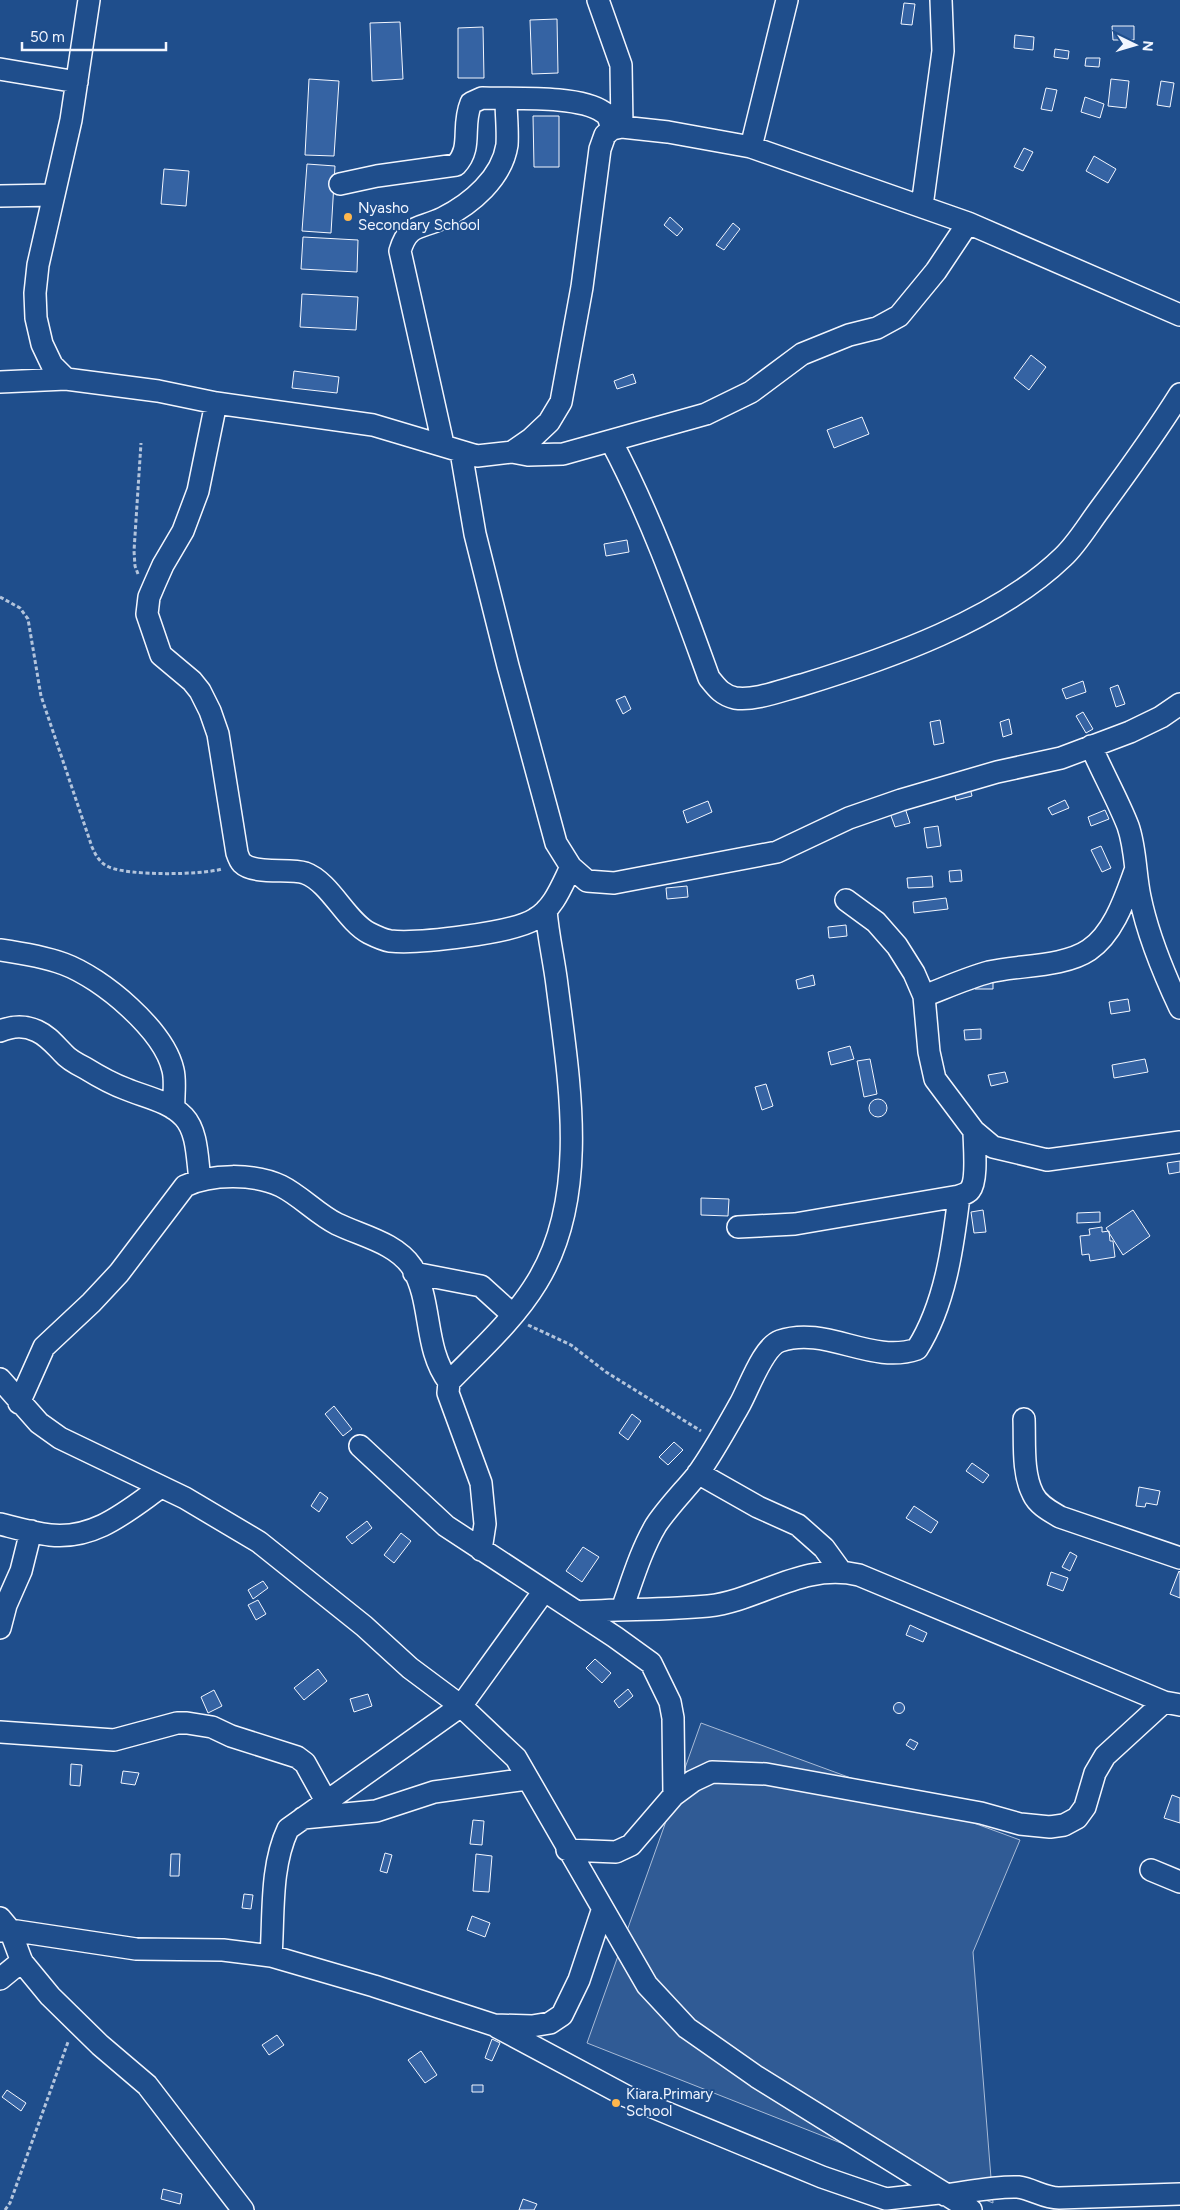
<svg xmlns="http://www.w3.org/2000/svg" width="1180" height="2210" viewBox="0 0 1180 2210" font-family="Figtree,sans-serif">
<rect width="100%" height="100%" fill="#1f4e8c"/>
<path fill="#305b95" stroke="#a8bbd7" d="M701 1723 1020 1840 973 1952 993 2203 587 2043Z"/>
<path fill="#3563a3" stroke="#f2f6ff" d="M904 3 915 4 912 25 901 24Z
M557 19 558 73 532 74 530 20Z
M400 22 403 79 372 81 370 23Z
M1112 26H1134V40H1113Z
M483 27 484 78H458V28Z
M1015 35 1034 37 1033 50 1014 48Z
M1055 49 1069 51 1068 59 1054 57Z
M1086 58H1100L1099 67 1085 66Z
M309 79 339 81 334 156 305 155Z
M1111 79 1129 81 1126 108 1108 106Z
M1161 81 1174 83 1170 107 1157 105Z
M1046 88 1057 90 1052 111 1041 109Z
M1085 97 1104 104 1100 118 1081 112Z
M533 116H559V167H534Z
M1024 148 1033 152 1023 171 1014 167Z
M1094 156 1116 169 1108 183 1086 171Z
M307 164 335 166 331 233 302 231Z
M164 169 189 171 186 206 161 204Z
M670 217 683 229 677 236 664 225Z
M733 223 740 229 724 250 716 245Z
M303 237 358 240 357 272 301 269Z
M302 294 358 297 356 330 300 327Z
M1031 355 1046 367 1029 390 1014 378Z
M294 371 339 377 337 393 292 388Z
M633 374 636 383 617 389 614 381Z
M862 417 869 434 834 448 827 430Z
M627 540 629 552 606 556 604 544Z
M1083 681 1086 692 1066 699 1062 689Z
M1118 685 1125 704 1116 707 1110 688Z
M625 696 631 709 623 714 616 700Z
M1083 712 1093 729 1086 733 1076 716Z
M1009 719 1012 734 1003 737 1000 722Z
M940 720 944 743 934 745 930 722Z
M970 788 972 796 956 800 954 792Z
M1065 800 1069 808 1052 815 1048 808Z
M708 801 712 812 687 823 683 811Z
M905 808 910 823 895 827 890 813Z
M1105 810 1109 819 1091 826 1088 817Z
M938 826 941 846 927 848 924 828Z
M1101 846 1111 868 1102 872 1091 850Z
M961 870 962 881 950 882 949 871Z
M932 876 933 887 908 888 907 878Z
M687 886 688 897 667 899 666 888Z
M946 898 948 909 914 913 913 902Z
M846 925 847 936 829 938 828 927Z
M813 975 815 985 798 989 796 980Z
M975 975H993V989H975Z
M1128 999 1130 1011 1111 1014 1109 1002Z
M981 1029V1039L965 1040 964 1030Z
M850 1046 854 1059 831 1065 828 1052Z
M870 1059 877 1094 864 1097 857 1061Z
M1145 1059 1148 1072 1114 1078 1112 1065Z
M1005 1072 1008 1082 991 1086 988 1075Z
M766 1084 773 1106 762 1110 755 1087Z
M869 1108a9 9 0 1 1 18 0a9 9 0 1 1-18 0Z
M1180 1161V1172L1169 1174 1167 1163Z
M701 1198 729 1199 728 1216 701 1215Z
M983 1210 986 1232 974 1233 971 1212Z
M1133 1210 1150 1236 1123 1255 1106 1228Z
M1100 1212V1222L1077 1223V1213Z
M1102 1227V1232L1109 1231 1110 1241H1113L1115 1257 1090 1261 1089 1254 1082 1255 1080 1236 1090 1235 1089 1229Z
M334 1406 352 1429 343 1436 325 1414Z
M632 1414 641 1421 628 1440 619 1433Z
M674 1442 683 1450 668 1465 659 1457Z
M972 1463 989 1475 983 1483 966 1471Z
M1139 1487 1160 1491 1157 1505 1146 1503 1145 1507 1136 1506Z
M320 1492 328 1498 319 1512 311 1506Z
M914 1506 938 1522 931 1533 906 1518Z
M367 1521 372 1528 352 1544 346 1537Z
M401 1533 411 1541 394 1563 384 1555Z
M583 1547 599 1557 582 1582 566 1571Z
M1070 1552 1077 1556 1070 1571 1062 1567Z
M1179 1571 1180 1572V1598L1170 1594Z
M1051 1572 1068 1578 1063 1591 1047 1585Z
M263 1581 268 1588 253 1599 248 1590Z
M258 1600 266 1614 256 1620 248 1605Z
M910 1625 927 1633 923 1642 906 1635Z
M595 1659 611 1673 602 1683 586 1668Z
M318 1669 327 1681 304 1700 294 1688Z
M628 1689 633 1696 619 1708 614 1701Z
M214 1690 222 1706 208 1713 201 1697Z
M368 1694 372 1706 354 1712 350 1699Z
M893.5 1708a5.5 5.5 0 1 1 11 0a5.5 5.5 0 1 1-11 0Z
M910 1739 918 1743 914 1750 906 1745Z
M71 1764 82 1765 80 1786 70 1785Z
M123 1771 139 1773 135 1785 121 1783Z
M1172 1795 1180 1798V1823L1164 1818Z
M473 1820 484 1821 482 1845 470 1844Z
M385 1853 392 1855 387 1873 380 1871Z
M171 1854H180L179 1876H170Z
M476 1854 492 1856 489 1892 473 1891Z
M244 1894 253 1895 251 1909 242 1908Z
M472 1916 490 1923 485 1937 467 1930Z
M277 2035 284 2045 269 2055 262 2045Z
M492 2039 500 2043 492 2061 485 2058Z
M421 2051 437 2075 425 2083 408 2060Z
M472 2085H483V2092H472Z
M7 2090 26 2103 21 2111 2 2097Z
M163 2189 182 2194 180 2204 161 2199Z
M523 2199 537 2204 534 2210H519Z"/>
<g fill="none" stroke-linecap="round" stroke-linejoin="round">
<g stroke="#f2f6ff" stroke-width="24">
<path id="minor" d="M89 0 71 120 38 265 35 293 36 318 42 344 52 365 66 379 158 391 216 403 373 425 477 456 512 452 531 439 549 422 561 402 582 287 600 149 605 135 612 129 622 127 668 132 751 147 968 223 1180 315
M598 0 621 65 622 127
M0 69 77 82
M751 147 787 0
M340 184 377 176 456 165C473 147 461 127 471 103L482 98C512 99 580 95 603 112 609 115 610 123 612 129
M0 196 54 195
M922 206 943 51 941 0
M0 382 66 379
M216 403 198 491 183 531 163 565 155 583 149 597 147 614 161 655 192 681 200 691 210 711 218 734 237 853C238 856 240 861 242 863 254 875 289 868 305 873 330 882 346 921 369 933 375 936 383 940 390 941 418 944 513 933 535 919 554 908 562 885 571 867
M611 441C651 516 680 598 709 678 717 688 722 695 735 698 756 701 782 690 802 685 887 659 998 620 1063 557 1077 544 1088 525 1100 509 1128 471 1155 434 1180 394
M443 444 400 251C408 223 421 229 443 218 471 204 502 178 507 145 508 130 506 114 506 99
M461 452 475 534 508 666 556 843 571 867 587 881 614 883 777 852 849 818 901 800 997 772 1061 758 1130 732 1161 717 1180 704
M512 452 528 455 563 454 706 414 751 392 802 354 849 335 877 328 899 316 936 271 968 223
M1091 746C1102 772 1118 800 1128 826 1136 849 1135 874 1140 897 1148 936 1163 972 1180 1008
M846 900 876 922 897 946 914 973 924 996 929 1052 935 1079 974 1131 993 1147 1047 1160 1180 1142
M0 950C21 953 44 957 64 964 102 978 164 1030 173 1070 176 1082 173 1097 174 1109
M924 996C945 988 967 978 989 972 1019 965 1064 967 1089 950 1114 933 1125 898 1135 871
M0 1031C13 1026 24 1025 37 1031 48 1036 54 1044 63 1053 68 1059 77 1064 85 1068 98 1076 112 1084 126 1089 145 1097 169 1101 184 1117 198 1132 197 1160 200 1179
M738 1227 795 1224 959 1196C962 1195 968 1193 970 1190 978 1180 974 1144 974 1131
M414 1273 481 1286 513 1315
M0 1379 39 1423 60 1438 185 1498 259 1542 364 1626 410 1668 461 1706 516 1758 647 1985 687 2028 757 2077 971 2210
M19 1403 44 1347 91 1303 119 1273 185 1186C210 1174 254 1173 281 1186 301 1196 317 1214 337 1224 362 1236 396 1243 412 1267 433 1302 423 1348 449 1382
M1024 1419C1025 1442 1022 1473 1033 1494 1038 1505 1050 1511 1060 1517L1180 1558
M360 1446 446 1526 615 1637 651 1663 670 1702 673 1718 674 1795
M698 1473 758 1507 798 1525 824 1548 840 1570
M0 1524C16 1528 33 1533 50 1535 95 1540 127 1511 161 1487
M481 1550 485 1524 481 1483 448 1393 449 1382C479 1351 514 1320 537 1282 590 1196 569 1080 557 985 554 960 548 936 546 910
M622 1609C632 1581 641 1550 656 1525 668 1507 684 1491 697 1475 713 1453 727 1427 740 1404 749 1388 763 1347 780 1341 826 1325 871 1365 917 1349 945 1305 953 1247 959 1196
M578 1612C621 1609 665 1610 708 1606 761 1600 802 1562 859 1575L1164 1702 1180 1705
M0 1628 6 1605 21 1571 31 1531
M0 1732 114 1740 177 1723H187L212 1727 231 1736 297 1757 305 1763 326 1801
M303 1818 376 1811 434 1792 527 1779
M567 1850 616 1852 631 1845 674 1795 693 1781 712 1772 766 1774 981 1813 1020 1824 1050 1827 1064 1825 1077 1818 1085 1807 1095 1773 1105 1756 1164 1702
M1151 1870 1180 1882
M0 1918 10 1930 136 1949 223 1950 271 1956 374 1986 494 2025 532 2026 550 2023 562 2015 579 1980 602 1911
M0 1931 10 1930 22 1962 50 1996 100 2045 147 2085 243 2210
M271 1956C274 1915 270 1867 288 1829L461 1706 544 1591
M0 1979 22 1961
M497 2027 626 2096 822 2177 886 2199 939 2193
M945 2195C968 2192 995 2186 1018 2187 1033 2189 1044 2198 1059 2198L1180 2194"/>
</g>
<path stroke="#b3c4dc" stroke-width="3" stroke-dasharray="4 2.5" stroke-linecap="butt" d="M138 574 135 566 134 551 141 443
M0 597 20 608 28 619 41 696 92 847C96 856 100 863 109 867 129 876 201 875 222 869
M528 1325 571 1345 606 1372 701 1431
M5 2210 10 2203 68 2042"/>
<use href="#minor" stroke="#1f4e8c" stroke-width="21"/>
</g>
<g fill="#ffb74d" stroke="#1f4e8c" stroke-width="2">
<circle cx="348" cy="217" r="5"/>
<circle cx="616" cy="2103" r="5"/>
</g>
<g text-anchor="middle" stroke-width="4" stroke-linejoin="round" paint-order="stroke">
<g font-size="15" fill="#f2f6ff" stroke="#1f4e8c" text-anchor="start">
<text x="358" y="213">Nyasho<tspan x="358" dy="17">Secondary School</tspan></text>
<text x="626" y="2099">Kiara Primary<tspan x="626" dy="17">School</tspan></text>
</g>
</g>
<g transform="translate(1135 45) rotate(95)" stroke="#1f4e8c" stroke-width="4" paint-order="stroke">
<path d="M0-4L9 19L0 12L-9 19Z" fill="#f2f6ff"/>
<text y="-8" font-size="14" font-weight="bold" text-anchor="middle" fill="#f2f6ff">N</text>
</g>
<path d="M22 42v8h144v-8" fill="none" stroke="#f2f6ff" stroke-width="2.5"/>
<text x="30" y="42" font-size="15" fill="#f2f6ff" stroke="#1f4e8c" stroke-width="4" paint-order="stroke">50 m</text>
</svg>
